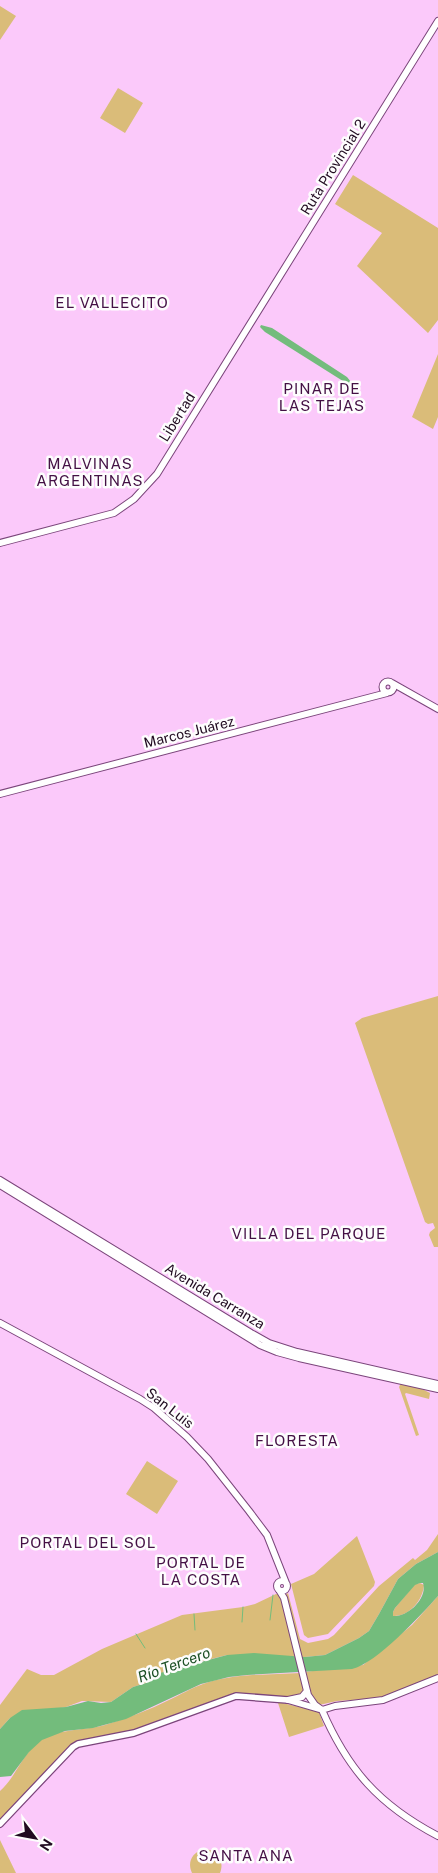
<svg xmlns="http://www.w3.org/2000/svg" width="438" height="1873" viewBox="0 0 438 1873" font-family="'Public Sans',sans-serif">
<rect width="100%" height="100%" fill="#fbc9fa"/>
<path fill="#dabc79" d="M0 6 16 16 0 40Z
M118 88 143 103 125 133 100 118Z
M353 175 438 228V320L428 333 357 266 382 233 335 204Z
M438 354V417L433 429 412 417Z
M438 996V1247H434L429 1235 430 1232 435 1228 433 1223 428 1224 425 1222 355 1023 362 1018Z
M401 1383 418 1387 430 1393 429 1399 406 1393 405 1394 419 1435 416 1436 399 1387Z
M147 1461 178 1481 157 1514 126 1494Z
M438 1534V1552L416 1564 398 1579 379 1614 369 1631 359 1638 325 1655 305 1657 227 1655 172 1669 155 1676 146 1683 133 1687 111 1702 82 1701 66 1707 10 1718 0 1729V1705L27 1669 41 1675H54L102 1649 182 1615 243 1607 255 1604 276 1594 285 1595 288 1593 300 1639 308 1643 328 1639 334 1635 379 1586 413 1558 415 1560 427 1550Z
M357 1536 375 1582 374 1586 328 1634 308 1638 304 1635 291 1584 314 1574Z
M420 1583 424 1585C423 1600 409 1617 393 1616V1612L395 1608 415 1584Z
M438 1596V1675L382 1698 337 1701 319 1705 310 1695 304 1672 363 1665 412 1625Z
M301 1673 304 1690 302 1694 290 1697 234 1693 133 1731 75 1743 0 1820V1791C15 1778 21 1757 37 1743 54 1728 84 1731 105 1725 127 1718 149 1710 169 1700 180 1695 191 1688 203 1684 235 1673 268 1675 301 1673Z
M279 1702 319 1712 324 1726 289 1737 278 1703Z
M0 1840 16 1873H0Z
M203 1849C217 1849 225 1860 220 1873H192C187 1862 192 1853 203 1849Z"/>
<path fill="#73bc7c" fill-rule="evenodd" d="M261 325 272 328 347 377 351 382 356 385 354 388 265 332 260 327Z
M438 1552V1596C420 1616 377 1663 352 1669L247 1675 229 1677 201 1684 126 1719 93 1728 65 1731 42 1740 29 1752 11 1776 0 1777V1729L10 1718 22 1710 66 1707 88 1701 101 1703 111 1702 133 1687 146 1683 160 1673 227 1655 254 1653 305 1657 325 1655 359 1638 369 1631 379 1614 398 1579 416 1564ZM420 1583H423C428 1598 408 1617 393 1616V1612L395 1608 415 1585Z"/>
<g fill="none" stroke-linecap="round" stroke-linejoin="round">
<path stroke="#73bc7c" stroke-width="1" d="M194 1614 195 1630
M270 1620 273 1595
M242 1622 243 1607
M136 1634 145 1648"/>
<g stroke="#7b457b" stroke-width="8">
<path id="tertiary" d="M0 1824 73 1747 78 1744 134 1733 236 1696 288 1700 319 1709"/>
</g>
<g stroke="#7b457b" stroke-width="8">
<path id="secondary" d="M0 543 114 513 134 499 157 474 438 21
M382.5 687a5.5 5.5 0 1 1 11 0a5.5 5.5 0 1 1-11 0Z
M392 683 438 709
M0 794 387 693
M0 1180 251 1333 269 1343 297 1352 438 1384
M0 1185 260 1345 277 1352 299 1358 438 1389
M0 1323 140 1399 154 1408 187 1437 208 1459 249 1511 267 1535 286 1583
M277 1586a5 5 0 1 1 10 0a5 5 0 1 1-10 0Z
M279 1590 284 1598 308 1695 315 1705 322 1710
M288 1700 302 1697 307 1691
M322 1710C348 1770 379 1805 438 1836
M322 1710 335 1706 383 1700 438 1678"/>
</g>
<use href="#tertiary" stroke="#fff" stroke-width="5.5"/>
<use href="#secondary" stroke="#fff" stroke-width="6"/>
</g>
<g text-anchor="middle" stroke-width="5" stroke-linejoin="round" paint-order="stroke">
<g font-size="14" fill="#210b21" stroke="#fdfdfd">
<text transform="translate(333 167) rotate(-58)" y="5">Ruta Provincial 2</text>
<text transform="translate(177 417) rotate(-58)" y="5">Libertad</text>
<text transform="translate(189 732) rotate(-14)" y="5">Marcos Juárez</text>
<text transform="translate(215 1296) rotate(31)" y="5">Avenida Carranza</text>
<text transform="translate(170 1408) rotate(38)" y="5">San Luis</text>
</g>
<g font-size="15" letter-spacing="1" fill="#441045" stroke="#fdfdfd">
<text x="112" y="308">EL VALLECITO</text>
<text x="322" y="394">PINAR DE<tspan x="322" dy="17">LAS TEJAS</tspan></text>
<text x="90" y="469">MALVINAS<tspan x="90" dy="17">ARGENTINAS</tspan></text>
<text x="309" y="1239">VILLA DEL PARQUE</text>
<text x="297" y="1446">FLORESTA</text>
<text x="88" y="1548">PORTAL DEL SOL</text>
<text x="201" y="1568">PORTAL DE<tspan x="201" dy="17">LA COSTA</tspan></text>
<text x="246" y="1861">SANTA ANA</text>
</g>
<g font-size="15" font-style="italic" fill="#1b4f24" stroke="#fdfdfd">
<text transform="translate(174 1665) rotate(-20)" y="5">Río Tercero</text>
</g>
</g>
<g transform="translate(35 1838) rotate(122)" stroke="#fdfdfd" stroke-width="4" paint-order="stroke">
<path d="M0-4L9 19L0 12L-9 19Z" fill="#210b21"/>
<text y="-8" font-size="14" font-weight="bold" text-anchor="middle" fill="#210b21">N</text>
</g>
</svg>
